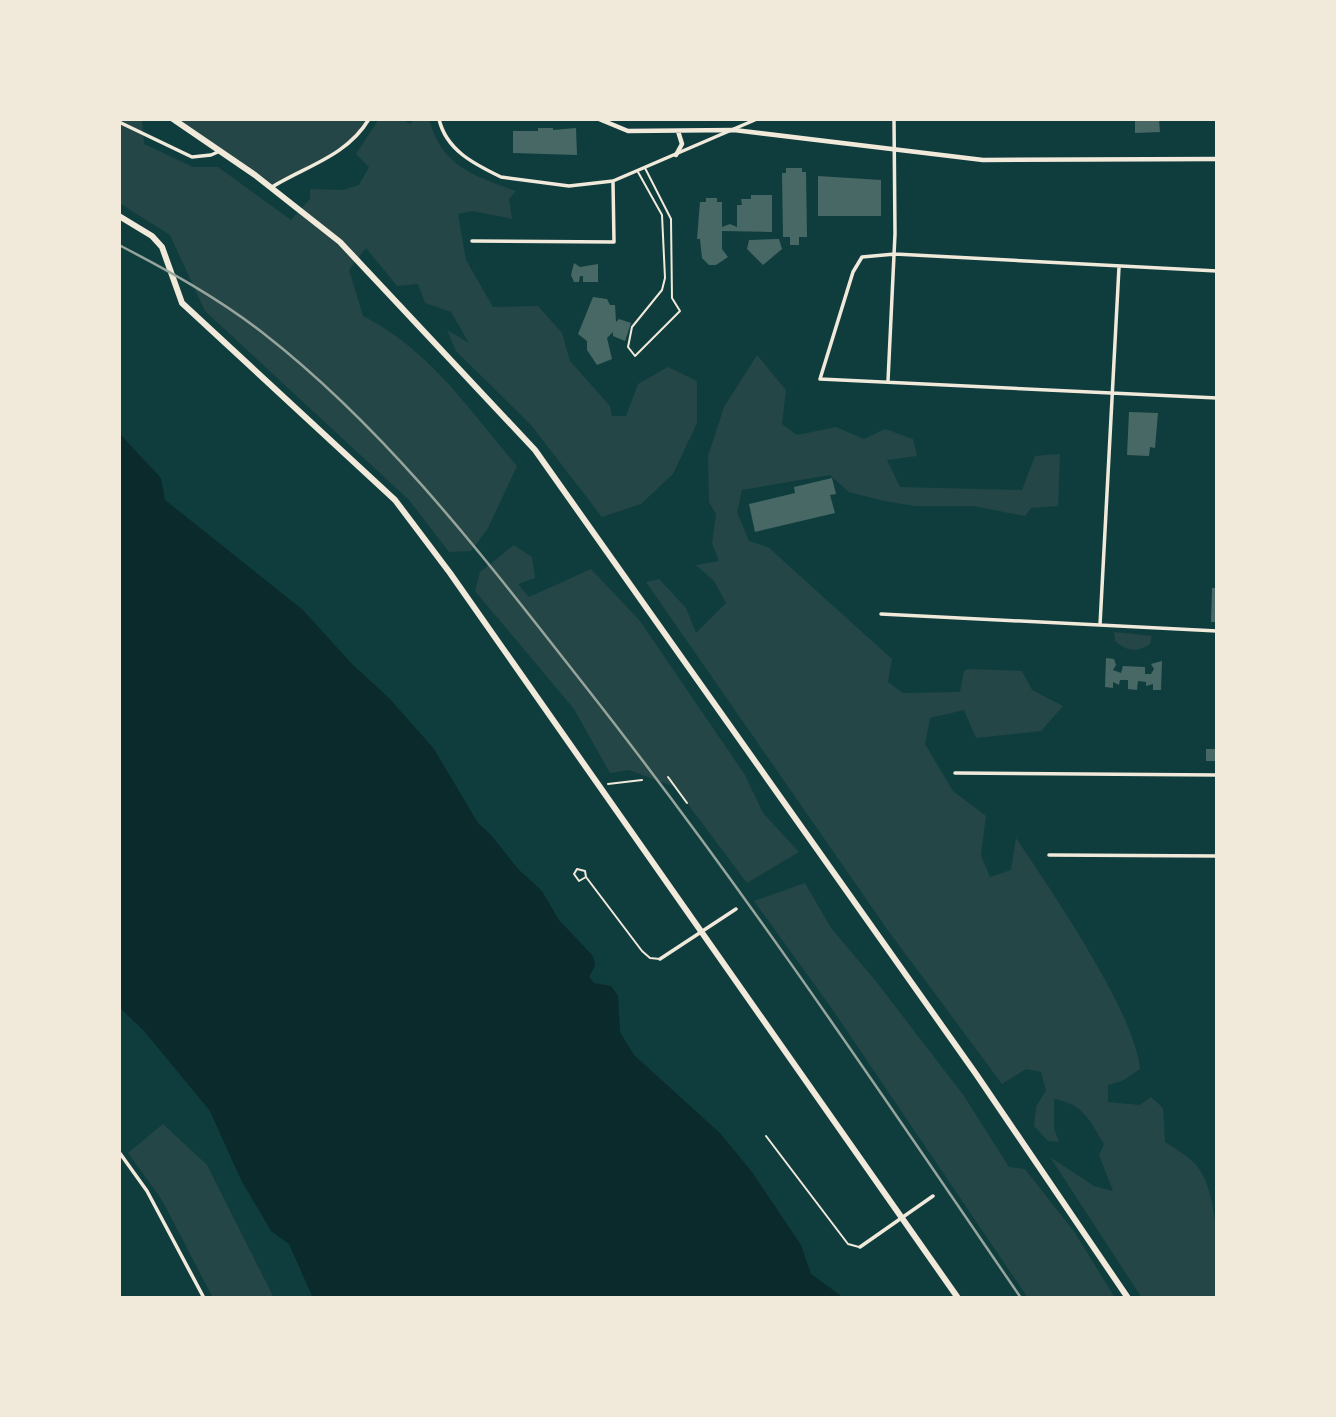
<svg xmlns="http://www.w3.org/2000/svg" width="1336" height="1417" viewBox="0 0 1336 1417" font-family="'Alegreya Sans',sans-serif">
<rect width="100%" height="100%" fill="#0f3d3e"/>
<path fill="#244646" d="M119 119H142L144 144 193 167H218L291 220 310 199V189L343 190 359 185 369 167 356 154 379 119H402L410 124 414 119H429C441 166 474 176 516 191L509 199 512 219 472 211 458 214 466 260 493 307 538 306 562 333 570 361 610 406 612 416H626L638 384 668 367 697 381V423L673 474 641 504 602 517 531 425 456 351 447 330 469 343 451 312 425 303 418 284 397 286 366 248 349 270 363 316C429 349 471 412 517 466L488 528 471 551 449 552 409 500 205 311 170 235 119 203Z
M173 119H369L349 144 272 187Z
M757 355 786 390 782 424 797 435 836 427 864 439 885 429 913 439 917 456 887 460 900 487 1022 490 1035 456 1060 454 1058 506 1031 508 1025 516 973 506H915L884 501 849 492 830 475 742 490 737 512 749 541 768 547 892 659 888 682 903 693 960 692 964 671 968 669 1022 671 1032 690 1063 706 1041 731 976 738 964 710 930 718 925 744 953 791 986 816 981 855 990 877 1011 870 1016 838C1050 889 1135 1012 1140 1069L1122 1081 1108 1085V1102L1140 1105 1151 1097 1163 1108 1165 1142C1174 1148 1185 1154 1192 1161 1221 1186 1217 1262 1217 1298H1142L1050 1157 1094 1186 1113 1191 1099 1155 1104 1144C1089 1120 1084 1104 1054 1099V1128L1059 1142 1048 1141 1034 1126 1036 1107 1046 1090 1041 1072 1026 1069 1002 1084 887 929 646 582 659 579 686 608 696 633 726 603 714 581 696 565 719 561 712 543 716 514 709 502 708 456 724 407Z
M514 545 532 557 535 578 518 584 529 597 591 569 640 621 745 775 763 813 799 852 747 883 675 787 629 770 610 773 574 709 475 591 480 572Z
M1114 632 1152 636 1150 644C1137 653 1126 651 1115 641Z
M805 883 831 928 875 980 964 1096 1009 1167 1025 1169 1075 1233 1115 1298H1028L830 1006 754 901Z
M163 1124 207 1165 274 1298H213L162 1200 128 1153Z"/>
<path fill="#0a2a2b" d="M119 433 161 478 165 500 303 610 352 664 390 699 434 749 478 823 492 836 518 869 542 891 559 920 593 956 595 966 589 977 594 983 611 986 618 996 620 1032 634 1055 720 1133 752 1172 801 1245 811 1274 844 1298H313L289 1244 271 1231 241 1180 210 1111 144 1031 119 1007Z"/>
<path fill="#486865" d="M1135 119H1159L1160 132 1135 133Z
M538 128H553V130L576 128 577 155 513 153V131H538Z
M786 168H802V172H806L807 237H799V245H790V237H783L782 173H786Z
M818 176 881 180V216H818Z
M751 195H772V232L722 231V249L728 257 716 265H709L702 258 700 239H697L700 202H706V198H717V202H722V227L730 224 737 227V205H742L741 199H751Z
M779 239 782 249 763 265 747 249 749 240Z
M574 263 580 267 598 264V282H583V276H580L579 282H574L571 275Z
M593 297 607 299 610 305H615L616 322 619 319 631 323 625 341 613 336V332L607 338 612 359 597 365 587 350V341L578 334Z
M1129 412 1158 413 1155 448 1150 447 1149 456 1127 455Z
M832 478 836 494 830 495 835 513 755 532 749 504 795 493 794 487Z
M1212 588H1217V622H1211Z
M1106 658 1114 659 1116 665 1113 670 1121 673 1123 666 1145 667V674H1151L1154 669 1151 664 1162 661 1161 690H1153V684L1146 686V682L1138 681 1137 690 1128 689V680H1120L1119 685 1113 682V688L1105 687Z
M1206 749H1217V761H1206Z"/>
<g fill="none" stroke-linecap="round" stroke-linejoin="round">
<path stroke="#f1e9da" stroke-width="2" d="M668 777 687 803
M608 784 642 780"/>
<path stroke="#f1e9da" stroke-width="2" d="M638 172 662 215 665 278 662 290 632 327 628 347 635 356 680 311 672 298 671 219 645 168
M586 877 579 881 574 874 577 869 585 871 586 877 642 951 650 958 660 959
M766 1136 848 1244 859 1247"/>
<path stroke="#f1e9da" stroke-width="3.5" d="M439 119C446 150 474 164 501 177L569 186 613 181 757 119
M119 122 192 157 211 155 220 151
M272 187C306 166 347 156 369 119
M472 241 614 242 613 182
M1217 271 895 254 862 257 853 272 820 379 1217 398
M888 381 895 234 894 119
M881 614 1217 631
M1100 625 1119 267
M955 773 1217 775
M1049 855 1217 856
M660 959 736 909
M119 1152 147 1191 204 1298
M860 1247 933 1196"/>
<path stroke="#f1e9da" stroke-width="4.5" d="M599 119 628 131 734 130 983 160 1217 159
M676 155 682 144 678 131"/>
<path stroke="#f1e9da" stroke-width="6" d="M119 216 152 236 162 247 182 303 395 500 450 573 958 1298"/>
<path stroke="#f1e9da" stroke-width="6" d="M173 119 255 175 340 242 535 450 976 1074 1128 1298"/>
<path stroke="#97a49c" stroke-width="2.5" d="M119 245C169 271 218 298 263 333 390 432 489 564 589 691 742 886 881 1093 1021 1298"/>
</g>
<rect width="1336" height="1417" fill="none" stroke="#f1e9da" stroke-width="242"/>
</svg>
